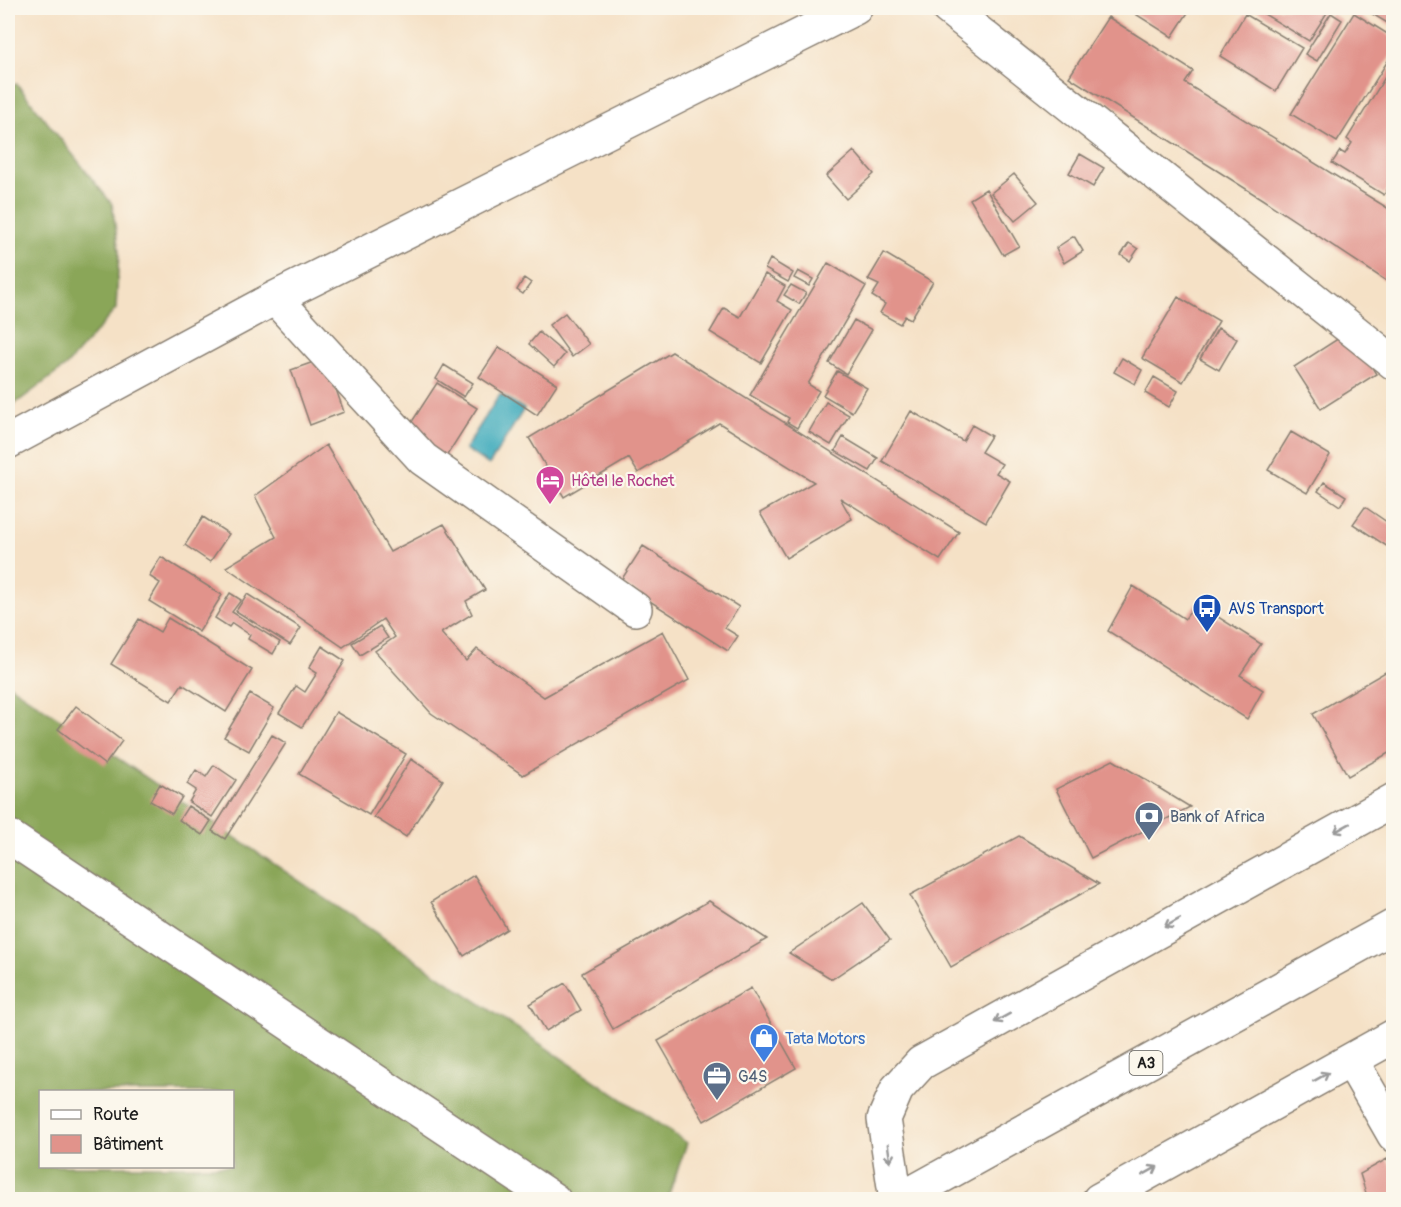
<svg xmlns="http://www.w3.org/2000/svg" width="1401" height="1207" viewBox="0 0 1401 1207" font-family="Pangolin,sans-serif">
<rect width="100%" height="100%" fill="#fbf7ec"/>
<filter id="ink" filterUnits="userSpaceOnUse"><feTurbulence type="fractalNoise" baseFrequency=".0167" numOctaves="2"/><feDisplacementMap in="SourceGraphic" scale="12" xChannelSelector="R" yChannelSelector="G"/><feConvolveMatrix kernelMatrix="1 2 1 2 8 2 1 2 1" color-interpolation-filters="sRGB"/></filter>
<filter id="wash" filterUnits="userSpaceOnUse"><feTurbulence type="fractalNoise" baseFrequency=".008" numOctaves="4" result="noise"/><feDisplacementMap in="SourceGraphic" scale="24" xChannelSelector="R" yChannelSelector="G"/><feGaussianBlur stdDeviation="1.35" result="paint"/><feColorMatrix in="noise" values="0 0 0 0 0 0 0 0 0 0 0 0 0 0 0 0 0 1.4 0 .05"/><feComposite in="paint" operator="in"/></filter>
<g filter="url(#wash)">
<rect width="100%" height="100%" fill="#f5e1c6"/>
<path fill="#8aa659" stroke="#53613a" stroke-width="1.5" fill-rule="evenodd" d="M17 84 112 204 119 252 116 309 66 366 8 409V86Z
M8 684 687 1143 669 1194 662 1200 8 1199ZM40 1092H232V1166H40Z"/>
<path fill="#3daabc" stroke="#2c636c" stroke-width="1.5" d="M500 394 524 409 489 465 465 449Z"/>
<g id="blocks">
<path fill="#e1938b" d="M1126 8H1191L1172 37Z
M1254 8H1330L1309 41Z
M1372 8H1394V27L1369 12Z
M1331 13 1342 20 1317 61 1305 54Z
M1354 13 1394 38V51L1337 142 1291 114Z
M1245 14 1302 48 1276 91 1220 56Z
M1108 17 1193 71 1185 83 1394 212V286L1262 199 1069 77Z
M1390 69 1394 72V179L1384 195 1332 163 1340 151 1345 154 1352 143 1347 139Z
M854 151 874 174 846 199 826 176Z
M1080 154 1104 168 1093 187 1069 173Z
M1014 174 1038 202 1015 221 991 193Z
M986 189 1019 246 1003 255 970 199Z
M1074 236 1083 251 1064 263 1056 248Z
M1129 243 1138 249 1130 261 1121 255Z
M884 253 933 282 911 319 905 316 900 324 880 313 885 304 872 296 879 285 868 280Z
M770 259 793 273 788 282 765 269Z
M828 263 866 286 808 384 819 391 797 428 787 422 789 418 750 395Z
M798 271 813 279 809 286 794 278Z
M765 274 785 286 777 301 792 310 761 363 710 332 724 308 740 317Z
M524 278 531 283 523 294 517 290Z
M791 285 806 293 799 304 784 295Z
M1178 297 1219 321 1183 382 1142 358Z
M565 313 589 344 572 357 549 325Z
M854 320 872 330 846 374 829 363Z
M1218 328 1237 339 1219 370 1200 359Z
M1350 331 1376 374 1321 409 1294 367Z
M539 332 565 354 554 367 529 344Z
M499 347 557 384 537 415 479 377Z
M672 352 959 532 940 560 840 498 852 519 786 558 760 513 814 482 719 423 638 473 629 458 564 497 529 438Z
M325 358 344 412 310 425 291 370Z
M1122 358 1142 370 1135 384 1114 372Z
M444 365 473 383 464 397 436 379Z
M837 371 867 388 852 412 823 395Z
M1154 377 1178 391 1169 407 1145 393Z
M437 383 477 408 444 460 404 434Z
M826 402 849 415 831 445 809 432Z
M911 411 963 441 972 425 991 436 981 452 1002 464 996 473 1010 481 986 522 882 461Z
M1291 432 1330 455 1307 493 1268 470Z
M843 437 878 458 870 471 835 451Z
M326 445 390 552 444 524 485 590 466 601 472 614 441 633 466 661 477 649 544 697 663 631 689 680 523 775 431 713 375 651 395 637 383 619 343 647 226 567 276 537 255 496Z
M1324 482 1346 496 1340 506 1318 491Z
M1365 507 1394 527V539L1388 547 1353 524Z
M203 517 229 534 210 562 185 545Z
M643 546 739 607 725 628 738 636 728 651 620 582Z
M161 557 222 595 199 632 149 601 160 583 149 576Z
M1133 586 1185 619 1196 603 1261 644 1240 675 1263 690 1247 719 1108 631Z
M230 593 241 600 232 612 280 642 273 654 248 639 250 635 232 623 229 627 215 618Z
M247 594 301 628 290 645 236 611Z
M168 618 252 670 226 712 182 684 171 701 111 664 139 619 160 632Z
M380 626 388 638 360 655 352 643Z
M322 646 345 661 302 727 279 713 296 686 305 692 317 673 309 668Z
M1394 667V750L1348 776 1313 714Z
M250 694 274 708 249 751 224 737Z
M76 706 122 741 105 765 58 729Z
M336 712 406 754 369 815 299 774Z
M272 735 286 743 225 839 212 831Z
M411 759 443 780 406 837 374 817Z
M1113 760 1190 807 1091 858 1056 789Z
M214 765 236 780 212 817 189 802 196 790 187 784 196 770 206 777Z
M160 784 182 797 172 814 150 801Z
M188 806 211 821 202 835 179 820Z
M1019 836 1099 884 951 967 910 895Z
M474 875 507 929 464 956 431 902Z
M709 901 767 939 613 1029 582 973Z
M863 903 890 940 832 979 789 953Z
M565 983 581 1010 546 1031 530 1004Z
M751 988 796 1068 704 1121 658 1041Z
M1387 1159 1394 1171V1200H1368L1360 1174Z"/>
</g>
</g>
<g filter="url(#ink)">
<use href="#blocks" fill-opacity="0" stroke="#887e71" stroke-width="1.5"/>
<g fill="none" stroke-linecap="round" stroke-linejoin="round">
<g stroke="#887e71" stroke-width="36">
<path id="minor" d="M948 8 1394 363
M275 298 423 459 635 609
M8 442 275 298 855 8
M8 836 554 1200
M1351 1060 1394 1135
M896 1200 884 1119 897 1089 921 1063 1394 800
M1099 1200 1394 1036"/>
</g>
<g stroke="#887e71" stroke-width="36">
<path id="highway" d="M899 1200 1394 926"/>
</g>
<use href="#minor" stroke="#fff" stroke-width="33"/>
<use href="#highway" stroke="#fff" stroke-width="33"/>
</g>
<defs><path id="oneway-shaft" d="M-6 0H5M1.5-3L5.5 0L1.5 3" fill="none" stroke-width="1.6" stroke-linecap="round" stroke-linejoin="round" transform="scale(1.5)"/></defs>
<g stroke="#999">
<use href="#oneway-shaft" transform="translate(1342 828) rotate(151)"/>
<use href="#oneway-shaft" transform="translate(1172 923) rotate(151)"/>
<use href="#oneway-shaft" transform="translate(1002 1018) rotate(151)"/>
<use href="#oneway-shaft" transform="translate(1321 1077) rotate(-29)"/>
<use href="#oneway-shaft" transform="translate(889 1153) rotate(82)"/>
<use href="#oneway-shaft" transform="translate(1150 1171) rotate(-29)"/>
</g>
</g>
<defs>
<g id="hotel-pin" transform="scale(1.5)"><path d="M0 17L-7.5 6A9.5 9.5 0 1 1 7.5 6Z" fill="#d1479c" stroke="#fbf7ec"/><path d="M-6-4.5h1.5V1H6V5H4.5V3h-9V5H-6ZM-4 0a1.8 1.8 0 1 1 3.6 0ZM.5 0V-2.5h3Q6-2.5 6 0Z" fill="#fff"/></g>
<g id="bus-pin" transform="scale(1.5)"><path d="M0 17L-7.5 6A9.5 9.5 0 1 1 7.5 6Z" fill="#1a4fb4" stroke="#fbf7ec"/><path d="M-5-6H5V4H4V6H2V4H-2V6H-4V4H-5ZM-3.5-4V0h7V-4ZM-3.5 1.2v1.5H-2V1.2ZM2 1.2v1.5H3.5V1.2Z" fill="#fff"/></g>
<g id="bank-pin" transform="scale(1.5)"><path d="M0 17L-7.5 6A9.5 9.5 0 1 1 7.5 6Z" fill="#5c6f8a" stroke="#fbf7ec"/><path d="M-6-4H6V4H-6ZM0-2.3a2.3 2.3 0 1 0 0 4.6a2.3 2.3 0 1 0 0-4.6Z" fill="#fff"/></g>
<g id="shop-pin" transform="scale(1.5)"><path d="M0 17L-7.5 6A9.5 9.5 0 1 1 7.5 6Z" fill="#3f7fe0" stroke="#fbf7ec"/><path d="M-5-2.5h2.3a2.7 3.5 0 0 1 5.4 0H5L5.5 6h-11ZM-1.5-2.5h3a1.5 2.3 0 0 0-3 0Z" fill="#fff"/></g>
<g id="office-pin" transform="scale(1.5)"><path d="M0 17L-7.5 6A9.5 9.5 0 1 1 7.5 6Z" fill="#5c6f8a" stroke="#fbf7ec"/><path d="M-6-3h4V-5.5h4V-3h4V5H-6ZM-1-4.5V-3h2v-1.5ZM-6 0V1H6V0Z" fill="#fff"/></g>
</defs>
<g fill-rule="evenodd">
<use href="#hotel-pin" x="550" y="480"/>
<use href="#bus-pin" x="1207" y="608"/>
<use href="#bank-pin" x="1149" y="816"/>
<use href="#shop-pin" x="764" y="1038"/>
<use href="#office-pin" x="717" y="1076"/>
</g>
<g text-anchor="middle" stroke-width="4.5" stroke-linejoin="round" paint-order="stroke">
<rect fill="#fbf7ec" stroke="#5f5e5a" stroke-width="1.5" x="1129.5" y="1051" width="33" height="24" rx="4.5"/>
<g font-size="15" font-weight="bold" fill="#1c1c1c">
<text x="1146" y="1068">A3</text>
</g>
<g font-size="16" fill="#b23c85" stroke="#fbf7ec" text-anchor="start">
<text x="571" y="486">Hôtel le Rochet</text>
</g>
<g font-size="16" fill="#164399" stroke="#fbf7ec" text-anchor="start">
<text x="1228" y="614">AVS Transport</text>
</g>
<g font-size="16" fill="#4e5e75" stroke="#fbf7ec" text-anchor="start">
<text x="1170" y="822">Bank of Africa</text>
<text x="738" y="1082">G4S</text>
</g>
<g font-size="16" fill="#366cbe" stroke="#fbf7ec" text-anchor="start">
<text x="785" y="1044">Tata Motors</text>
</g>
</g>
<rect width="1401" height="1207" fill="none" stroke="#fbf7ec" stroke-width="30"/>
<rect x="39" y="1090" width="195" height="78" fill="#fbf7ec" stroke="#a29f99" stroke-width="1.5"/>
<rect x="51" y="1110" width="30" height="9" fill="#ffffff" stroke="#a29f99" stroke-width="1.5"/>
<text x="93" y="1120" font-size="18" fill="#1c1c1c">Route</text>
<rect x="51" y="1135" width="30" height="18" fill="#e1938b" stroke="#a29f99" stroke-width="1.5"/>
<text x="93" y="1150" font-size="18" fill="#1c1c1c">Bâtiment</text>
</svg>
